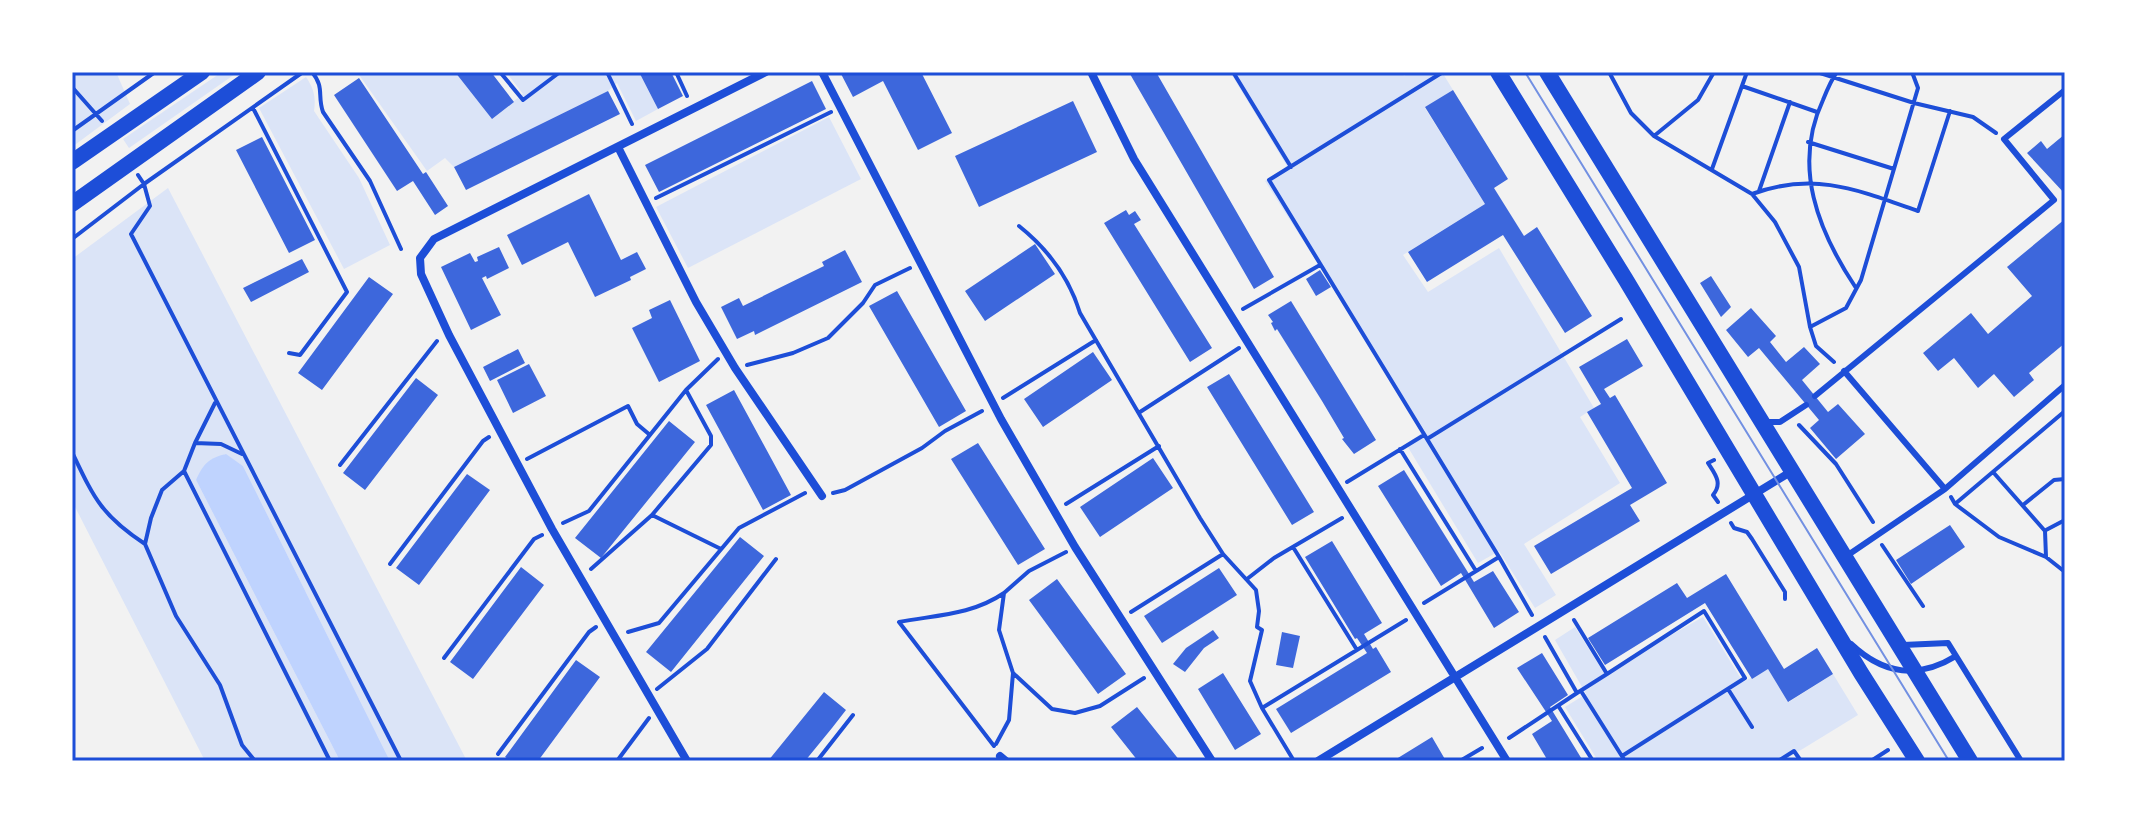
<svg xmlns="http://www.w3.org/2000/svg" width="2137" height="833" viewBox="0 0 2137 833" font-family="'Archivo Narrow',sans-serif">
<rect width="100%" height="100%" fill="#f2f2f2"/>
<path fill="#dbe4f7" d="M72 72H116L130 104 72 147Z
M222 72H238L129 148 123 139Z
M357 72H455L492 118 523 94 506 72H639L658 109 636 121 617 83 608 91 454 167 445 158 427 171Z
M1230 72H1401L1404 76 1411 72H1442L1453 90 1425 108 1485 204 1403 255 1428 292 1499 248 1594 408 1580 417 1620 483 1524 544 1556 595 1535 608 1499 551 1478 563 1406 444 1425 431 1265 181 1287 166Z
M306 77C314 89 316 97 314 111L359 178 390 245 344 269 259 108Z
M829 117 861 179 688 268 656 207Z
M168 188 444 717 467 761H390L243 466 225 454 196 480 340 761H205L72 501V259Z
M1703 617 1743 682 1768 669 1789 702 1833 674 1858 715 1783 761H1598L1565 707 1586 694 1555 640 1575 627 1604 673Z"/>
<path fill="#bfd3fe" d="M226 454 243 466 390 761H340L196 480C203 464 209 458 226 454Z"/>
<path fill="#3d67dc" d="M455 72H491L514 102 492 119Z
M639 72H671L683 96 658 109Z
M840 72H921L952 133 918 150 883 81 853 97Z
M1134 72H1156L1274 277 1254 289 1130 74Z
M359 78 423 174 426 172 448 206 435 215 413 181 397 191 334 95Z
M812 81 826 109 659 192 645 165Z
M1453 90 1508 179 1494 188 1524 236 1537 227 1592 316 1565 333 1503 235 1427 282 1408 252 1485 204 1425 107Z
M608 91 620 114 466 190 454 167Z
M1073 101 1097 152 979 207 955 156Z
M2065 134V194L2027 153 2041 141 2047 149Z
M262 137 315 240 289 253 236 150Z
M589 194 621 260 637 252 646 269 630 277 631 280 595 297 568 242 522 265 507 235Z
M1126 210 1129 215 1135 211 1141 220 1134 224 1212 348 1190 362 1104 223Z
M2065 219V343L2029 373 2034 380 2014 397 1994 374 1978 388 1954 358 1938 371 1923 353 1971 313 1988 334 2032 296 2007 267Z
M1035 244 1055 274 985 321 965 291Z
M499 247 509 268 487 279 486 276 482 278 501 315 471 330 441 267 470 253 475 262 478 261 477 257Z
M845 250 862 282 755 335 754 331 737 339 721 307 739 298 743 306 824 266 822 262Z
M302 259 309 272 251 302 243 288Z
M1320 270 1331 287 1316 296 1306 279Z
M1711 276 1731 307 1721 317 1700 283Z
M369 277 393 294 322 390 298 373Z
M897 291 966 411 939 427 869 306Z
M670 300 700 361 659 382 632 328 652 318 649 310Z
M1291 301 1376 440 1354 454 1342 439 1344 438 1322 401 1277 329 1275 331 1271 323 1273 322 1268 315Z
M1751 308 1776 336 1770 342 1786 362 1804 347 1820 364 1802 380 1828 412 1838 404 1865 434 1836 459 1810 428 1819 420 1759 348 1748 357 1726 330Z
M1627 339 1643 366 1604 389 1610 398 1615 395 1667 483 1630 505 1640 521 1551 574 1534 546 1632 488 1587 412 1601 404 1579 367Z
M518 349 525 363 490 381 483 367Z
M1093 352 1112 380 1043 427 1024 399Z
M529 364 546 396 513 413 497 380Z
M1229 374 1314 512 1292 525 1207 387Z
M416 378 438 395 365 490 343 473Z
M734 390 791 495 763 510 706 405Z
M669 421 695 442 601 558 575 538Z
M978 443 1045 549 1018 565 951 459Z
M1153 458 1173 488 1100 537 1080 507Z
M1404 470 1474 582 1493 571 1519 612 1494 628 1461 573 1441 586 1378 486Z
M467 474 490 490 419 585 396 568Z
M1950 525 1965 547 1911 584 1896 560Z
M740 537 764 556 671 672 646 652Z
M1332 541 1382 623 1364 634 1373 649 1376 647 1391 672 1291 733 1276 709 1367 653 1357 638 1355 639 1305 557Z
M521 567 544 585 473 679 450 662Z
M1219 568 1237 595 1162 643 1144 616Z
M1726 574 1784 669 1817 648 1833 674 1788 702 1768 669 1752 679 1705 603 1605 665 1588 638 1677 583 1687 598Z
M1057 579 1126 674 1098 694 1029 600Z
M1213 630 1219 638 1204 648 1185 672 1173 664 1186 648Z
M1282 632 1300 636 1293 668 1276 665Z
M1542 653 1568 695 1550 707 1583 761H1548L1532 734 1552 721 1517 668Z
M576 660 600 677 538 761H511L505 757Z
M1223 673 1261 734 1235 750 1198 689Z
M824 692 846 710 832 728 805 761H768Z
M1137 707 1180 761H1138L1111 727Z
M1432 737 1446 761H1393Z"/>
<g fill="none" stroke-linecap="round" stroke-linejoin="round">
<path stroke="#1d4ed8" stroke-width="4" d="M312 72C325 88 317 95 323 112L370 181 401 249
M500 72 523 100 560 72
M607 72 632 124
M676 72 687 96
M1233 72 1291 167
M1443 72 1269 180 1499 557
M1609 72 1631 113 1654 136 1752 194 1775 222 1799 267 1810 327 1816 346 1834 362
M1817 72 1914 103 1973 117 1996 133
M1837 72C1831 80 1827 90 1823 100 1792 166 1818 231 1856 288
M1742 86 1817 112
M72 87 102 121
M253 108 347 292 300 355 289 353
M72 131 155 72
M1654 136 1698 100 1714 72
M1808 142 1894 169
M1712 169 1747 72
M138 175 144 184 150 206 131 234 401 761
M1759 191 1790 102
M1752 194C1814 171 1858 190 1918 211L1950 111
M656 198 831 112
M1019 226C1049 250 1069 277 1080 313L1200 518 1223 554 1256 590 1259 611 1257 627 1262 630 1250 681 1262 708 1294 761
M72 239 144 184 303 72
M1243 309 1320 265
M1810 327 1846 308 1861 280 1918 88 1912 72
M747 365 793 353 828 338 863 303 875 285 910 268
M1003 398 1096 340
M215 403 195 443 184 471 330 761
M1140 412 1239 348
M1799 425 1836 464 1873 522
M1427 439 1621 319
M195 443 221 444 242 454
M1400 449 1476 571
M72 452C94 498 101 515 145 544
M527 459 628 406 637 424 650 435
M1714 460 1708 463C1715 474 1723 483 1713 495L1718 502
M340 465 437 341
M184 471 162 490 151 518 145 544 176 616 220 685 242 745 255 761
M1993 472 2045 531 2046 557
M1347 482 1424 435
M833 493 845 490 922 448 945 431 982 411
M1951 497 1955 504 1999 537 2046 557 2065 572
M1066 504 1159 446
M1955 504 2065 411
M2023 505 2054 480 2065 479
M652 515 721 549
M563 523 589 511 686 390 718 359
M1731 523 1734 528 1747 532 1752 539 1785 592V599
M2046 530 2065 520
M1882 545 1923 606
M1293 547 1357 650
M390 564 483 441 489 437
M591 569 652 515 711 445V436L686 390
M1247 579 1274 558 1342 518
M1004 593 1029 571 1066 552
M1424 603 1499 557 1532 615
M1131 612 1223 554
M1574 620 1607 674 1577 693
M628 632 659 623 739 528 805 493
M444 658 534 539 542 535
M1607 674 1704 611 1745 678 1622 756
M657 689 707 649 776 559
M1728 689 1752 727
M1581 691 1625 761
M1559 707 1593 761
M1262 708 1406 620
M1509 738 1577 693 1545 637
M996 744 1009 720 1013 673
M994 746 899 622C936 615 972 615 1004 593L999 630 1013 673 1052 709 1075 713 1100 706 1144 678
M498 754 589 632 596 627
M617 761 649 718
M817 761 853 715
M1460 761 1482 748
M1778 761 1794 751 1801 761
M1871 761 1888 750"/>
<path stroke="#1d4ed8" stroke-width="6" d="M1844 371 1945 489
M1815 396 2054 200 2004 139 2065 90
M1766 422H1780L1806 405
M1848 555 1945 489 2065 385
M1851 644C1883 674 1917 680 1956 656
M1903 645 1948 643 2021 761"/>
<path stroke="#1d4ed8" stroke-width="8" d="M822 72 1001 419 1075 547 1212 761
M1091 72 1134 159 1507 761
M618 147 696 302 735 368 822 496
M1000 756 1006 761
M687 761 552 529 449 335 421 274 420 258 434 239 766 72
M1318 761 1792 471"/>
<path stroke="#1d4ed8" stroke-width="16" d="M1498 72 1626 280 1861 673 1917 761
M1547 72 1970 761
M72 162 202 72
M72 204 258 72"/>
<path stroke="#7290e2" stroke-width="2" d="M1525 72 1949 761"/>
</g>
<rect width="2137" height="833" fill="none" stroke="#ffffff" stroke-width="148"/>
<rect x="74" y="74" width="1989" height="685" fill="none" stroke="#1d4ed8" stroke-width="3"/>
</svg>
